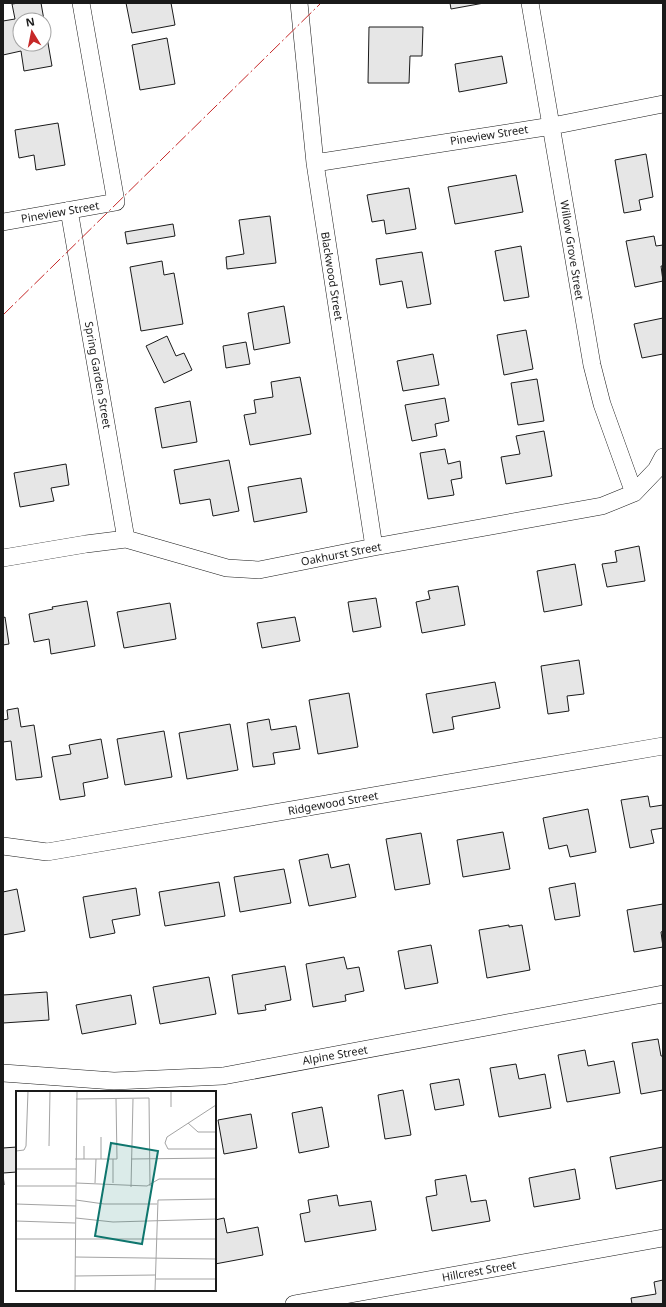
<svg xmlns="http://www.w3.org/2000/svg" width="666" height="1307" viewBox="0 0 666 1307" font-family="'Noto Sans',sans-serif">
<rect width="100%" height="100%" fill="#fff"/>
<path fill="#e6e6e6" stroke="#1a1a1a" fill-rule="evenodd" d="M19 3H41L52 66 24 71 21 51 3 55V21L15 19 12 4ZM20 20H44V44H20Z
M126 3H171L175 25 132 33Z
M450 3H484L451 9Z
M369 27H423L422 56H410L409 83H368Z
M167 38 175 84 140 90 132 45Z
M502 56 507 83 459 92 455 64Z
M58 123 65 165 36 170 34 155 19 158 15 130Z
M646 154 653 197 639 200 641 210 624 213 615 160Z
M516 175 523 212 455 224 448 187Z
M409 188 416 229 386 234 384 220 372 222 367 195Z
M270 216 276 263 227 269 226 257 244 254 239 220Z
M173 224 175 236 127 244 125 232Z
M654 236 656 246 663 245V266H661L663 281 635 287 626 241Z
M521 246 529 297 504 301 495 251Z
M422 252 431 304 407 308 402 281 380 285 376 259Z
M162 261 164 275 174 273 183 324 141 331 130 267Z
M284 306 290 343 254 350 248 313Z
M663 318V354L642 358 634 324Z
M526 330 533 369 504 375 497 335Z
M167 336 176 356 184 353 192 370 164 383 146 346Z
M246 342 250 364 226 368 223 346Z
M433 354 439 385 403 391 397 361Z
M300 377 311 434 250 445 244 415 256 413 254 400 273 397 271 382Z
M537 379 544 421 518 425 511 383Z
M445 398 449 421 435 424 437 436 412 441 405 405Z
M190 401 197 442 162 448 155 408Z
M544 431 552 476 506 484 501 457 520 454 516 436Z
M445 449 448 464 460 461 462 478 451 480 454 495 428 499 420 453Z
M229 460 239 511 213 516 210 499 180 504 174 470Z
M66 464 69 485 51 488 54 501 20 507 14 473Z
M301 478 307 512 254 522 248 487Z
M639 546 645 581 607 587 602 564 617 562 615 551Z
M575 564 582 605 544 612 537 571Z
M458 586 465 625 422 633 416 602 430 599 428 591Z
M376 598 381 627 353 632 348 602Z
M87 601 95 646 51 654 49 639 34 642 29 614 53 609 52 607Z
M170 603 176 639 124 648 117 612Z
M5 617 9 644 3 645V618Z
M295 617 300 641 262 648 257 623Z
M579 660 584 694 567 696 569 711 548 714 541 666Z
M495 682 500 708 452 717 454 729 433 733 426 694Z
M349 693 358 747 318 754 309 700Z
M18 708 21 727 34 725 42 777 16 780 11 741 3 742V720L8 719 7 710Z
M269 719 271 730 296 726 300 749 273 753 275 764 253 767 247 723Z
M230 724 238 770 187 779 179 733Z
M164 731 172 777 125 785 117 739Z
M101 739 108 778 83 783 85 796 60 800 52 757 71 754 69 745Z
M648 796 650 807 663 805V828L651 830 654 843 630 848 621 800Z
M588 809 596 852 570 857 567 845 549 849 543 818Z
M503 832 510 869 463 877 457 840Z
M421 833 430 884 395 890 386 839Z
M328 854 331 868 349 864 356 897 309 906 299 860Z
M284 869 291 903 240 912 234 877Z
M219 882 225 916 165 926 159 892Z
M575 883 580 916 555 920 549 888Z
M136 888 140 915 112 920 115 933 90 938 83 897Z
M17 889 25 931 3 935V892Z
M663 904V931L661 932 663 947 634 952 627 910Z
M509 925V927L522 925 530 970 487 978 479 930Z
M431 945 438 983 405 989 398 951Z
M344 957 347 969 359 967 364 991 345 995 346 1001 313 1007 306 964Z
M285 966 291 1000 265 1005 266 1010 238 1014 232 975Z
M209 977 216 1014 160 1024 153 987Z
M47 992 49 1020 3 1023V995Z
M131 995 136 1024 82 1034 76 1005Z
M658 1039 661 1056H663V1090L641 1094 632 1043Z
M585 1050 588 1066 614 1061 620 1093 567 1102 558 1055Z
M516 1064 519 1079 545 1074 551 1108 499 1117 490 1068Z
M459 1079 464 1105 435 1110 430 1084Z
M403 1090 411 1135 385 1139 378 1095Z
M322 1107 329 1147 299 1153 292 1113Z
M251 1114 257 1148 224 1154 218 1120Z
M17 1147V1172L3 1173 4 1185H3V1148Z
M663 1147V1180L616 1189 610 1157Z
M575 1169 580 1199 534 1207 529 1178Z
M466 1175 471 1202 486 1200 490 1221 432 1231 426 1197 437 1195 435 1180Z
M337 1195 339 1206 371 1201 376 1230 305 1242 300 1214 310 1212 308 1200Z
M224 1218 227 1233 258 1227 263 1255 215 1264V1220Z
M663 1280V1304H632L631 1298 656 1294 654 1282Z"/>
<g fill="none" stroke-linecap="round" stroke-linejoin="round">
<g stroke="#1a1a1a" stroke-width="18">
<path id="street" d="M299 3 315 163 374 547
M530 3 592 365 602 404 634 493
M315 163 552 126 663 104
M69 210 126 539
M3 222 116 202 81 3
M3 558 86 544 126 539 227 568 259 570 374 547 602 506 634 493 656 470 663 457
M3 846 47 852 663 746
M3 1073 114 1081 223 1076 663 994
M294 1304 663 1238"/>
</g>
<use href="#street" stroke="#fff" stroke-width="17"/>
<path stroke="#c62828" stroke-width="1" stroke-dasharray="14 3 2 3" stroke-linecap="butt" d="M3 315 321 3"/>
</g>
<g text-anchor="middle" stroke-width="3" stroke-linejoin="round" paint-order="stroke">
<g font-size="11" fill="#1a1a1a" stroke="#fff">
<text transform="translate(489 135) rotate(-9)" y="4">Pineview Street</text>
<text transform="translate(60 212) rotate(-10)" y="4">Pineview Street</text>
<text transform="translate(572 250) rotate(81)" y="4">Willow Grove Street</text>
<text transform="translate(332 276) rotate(81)" y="4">Blackwood Street</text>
<text transform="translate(98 375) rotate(80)" y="4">Spring Garden Street</text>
<text transform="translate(341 554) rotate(-11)" y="4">Oakhurst Street</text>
<text transform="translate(333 803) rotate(-10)" y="4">Ridgewood Street</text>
<text transform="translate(335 1055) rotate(-10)" y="4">Alpine Street</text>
<text transform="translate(479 1271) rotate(-10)" y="4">Hillcrest Street</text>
</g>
</g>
<g transform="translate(16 1091)">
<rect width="200" height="200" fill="#fff"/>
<path fill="none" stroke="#a3a3a3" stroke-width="1" d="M60 8 133 7 134 95M200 14 151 46 149 52 152 58H200M155 16V0M172 32 182 41H200M85 46V68M33 55 34 0M0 60 8 59 10 55 12 0M59 68H101L100 8M68 68V55M115 68 200 67M0 78H60M60 92 131 95 143 88H200M79 92 80 68M97 92V68M0 95H60M115 96 117 8M60 109 88 113H141M0 113 60 115M60 127 97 131 200 128M0 130 59 132M0 148H200M59 166 200 168M59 185 140 184M140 188H200M59 200 61 0M139 200 142 109 200 108"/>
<path fill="#0f766e" fill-opacity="0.15" stroke="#0f766e" stroke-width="2" d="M95 52 142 60 126 153 79 145Z"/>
<rect width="200" height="200" fill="none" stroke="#1a1a1a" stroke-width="2"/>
</g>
<rect width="666" height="1307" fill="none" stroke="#1a1a1a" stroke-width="8"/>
<g transform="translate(32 32) rotate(350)"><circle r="19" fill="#ffffff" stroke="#a3a3a3"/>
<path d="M0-3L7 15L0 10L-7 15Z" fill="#c62828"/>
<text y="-6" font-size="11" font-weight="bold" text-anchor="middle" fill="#1a1a1a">N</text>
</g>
</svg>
